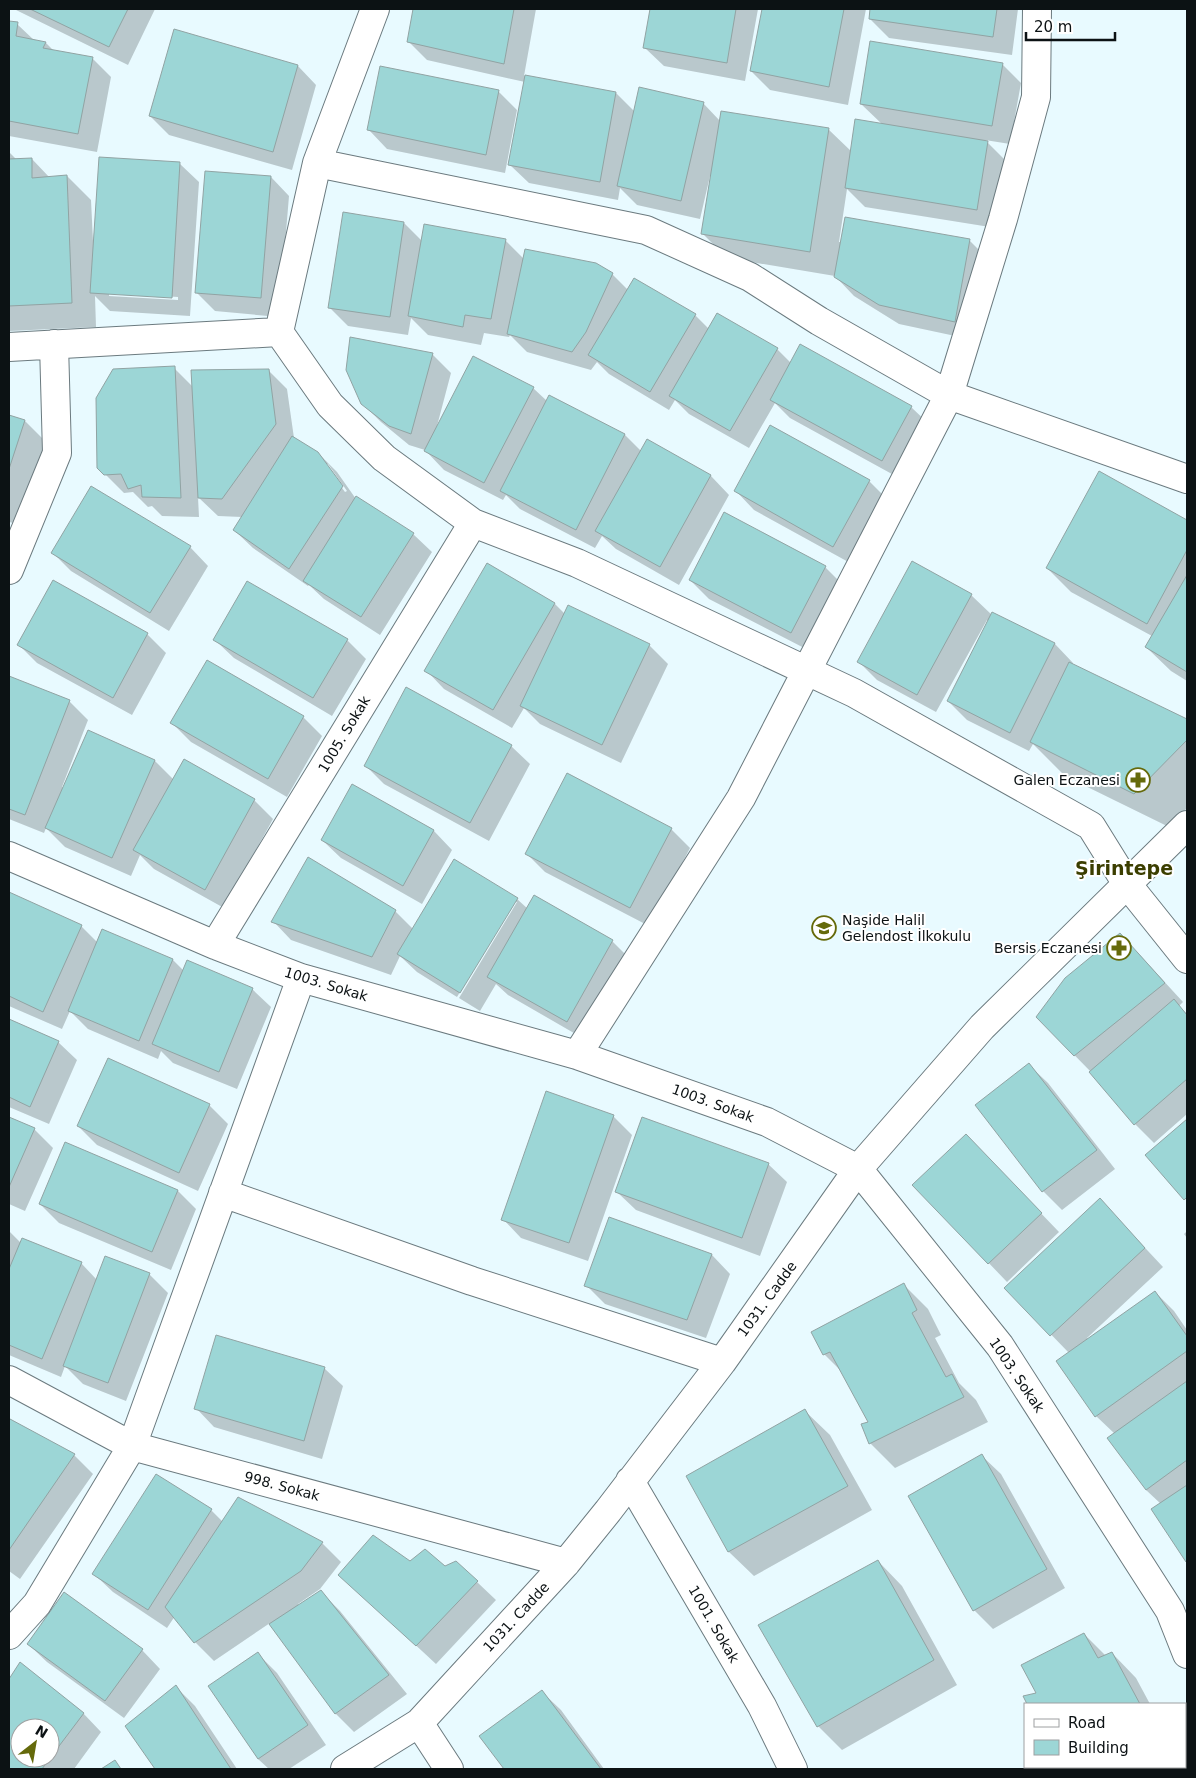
<svg xmlns="http://www.w3.org/2000/svg" width="1196" height="1778" viewBox="0 0 1196 1778" font-family="'DejaVu Sans',sans-serif">
<rect width="100%" height="100%" fill="#e8faff"/>
<path fill="#0003" fill-rule="evenodd" d="M14 9H155L128 65Z
M414 9H536L524 76 616 93 635 112 703 103 720 121 828 129 852 152 883 125 861 104 1002 64 1021 83 1010 144 985 140 1006 161 996 228 865 207 847 189 839 242 969 240 988 259 974 340 899 324 854 296 835 276 727 258 703 234 712 177 710 176 700 219 637 205 620 188 618 200 529 183 510 165 525 82 427 60 408 41Z
M652 9H758L745 81 664 66 645 48Z
M763 9H866L848 105 770 90 751 71Z
M872 9H1018L1012 55 889 38 870 19Z
M9 22 17 24 35 41 46 43 54 51 92 58 111 77 97 152 9 136Z
M174 31 298 66 316 85 292 170 169 135 150 116Z
M498 91 517 110 505 173 387 149 369 130Z
M9 152 17 160 32 159 50 178 67 176 91 200 93 241 180 164 199 182 190 316 110 311 95 296 96 327 9 331ZM109 293 178 297V300L109 296Z
M271 177 289 196 279 317 215 311 196 292Z
M404 223 422 241 505 240 524 259 612 274 628 290 695 315 709 329 777 349 791 363 911 407 930 425 901 479 790 418 775 403 749 448 689 414 675 400 669 410 609 374 597 362 591 370 527 352 510 335 509 337 484 333 481 345 428 335 411 318 408 335 348 326 329 307Z
M432 354 451 373 437 426 533 388 547 401 625 435 641 451 647 441 711 476 729 495 679 585 616 549 602 536 595 548 520 509 506 495 503 500 444 470 425 450 409 445 381 422 362 403Z
M174 368 193 387 268 370 287 389 294 438 318 453 337 472 356 499 413 534 432 552 380 635 324 599 309 585 308 586 253 548 234 530 242 517 218 516 198 497 199 517 162 516 152 506 148 507 133 492 124 493 99 468ZM325 464H328L347 491 345 492Z
M9 416 25 421 49 445 22 525 9 522Z
M1099 473 1187 521V681L1171 671 1146 647 1152 636 1071 592 1047 568Z
M869 481 888 500 852 564 754 510 736 491Z
M190 547 208 566 169 631 71 571 53 553Z
M825 567 844 586 810 651 709 599 690 580Z
M53 581 147 634 166 653 132 715 37 663 18 644Z
M971 595 992 615 993 613 1055 644 1073 663 1072 665 1187 721V808L1169 827 1065 776 1033 744 1029 751 967 720 948 701 989 621 987 620 936 712 877 680 858 661Z
M555 604 565 614 649 645 668 664 621 763 540 724 524 708 512 728 444 689 426 670Z
M215 640H347L366 659 332 716 234 658Z
M9 677 70 702 88 720 62 787 64 788 89 732 155 761 174 780 254 800 273 819 224 908 154 869 140 855 131 876 65 847 46 828 44 833 9 819Z
M303 717 322 736 287 797 191 742 172 723Z
M511 746 530 764 489 841 384 784 366 766Z
M352 786 434 831 452 850 422 904 341 858 322 840Z
M671 829 690 848 649 926 545 872 526 853Z
M9 893 81 926 98 943 173 960 184 971 252 989 271 1007 237 1089 173 1063 161 1051 158 1059 88 1029 70 1011 62 1029 9 1006Z
M534 897 612 941 631 960 586 1040 508 995 496 984 480 1011 459 998 517 902H514L457 997 417 972 400 956 391 975 291 940 273 921 395 911 413 929 517 899 528 909Z
M1138 953 1183 1002 1179 1006 1187 1014V1114L1154 1143 1135 1124 1091 1072 1037 1017Z
M9 1020 58 1042 77 1060 49 1124 9 1107Z
M1029 1065 1048 1083 1115 1169 1062 1210 1043 1191 977 1106Z
M209 1105 228 1124 198 1191 97 1145 78 1126Z
M613 1116 632 1135 588 1261 521 1238 503 1219Z
M9 1118 34 1129 53 1148 25 1211 9 1204Z
M1187 1120V1201L1147 1155Z
M984 1154 1059 1232 1007 1282 914 1185Z
M768 1164 787 1182 760 1256 636 1210 617 1192Z
M178 1191 196 1209 171 1270 59 1223 40 1204Z
M610 1219 712 1255 730 1274 706 1338 605 1304 586 1285Z
M1118 1219 1163 1267 1087 1338 1088 1339 1155 1292 1174 1311 1187 1330V1562L1153 1510 1161 1504 1146 1490 1115 1434 1096 1416 1069 1353 1006 1288Z
M9 1231 21 1243 81 1263 97 1280 149 1274 168 1293 126 1401 83 1384 65 1366 61 1377 9 1355Z
M1187 1231V1238L1184 1234Z
M904 1285 928 1309 941 1335 935 1338 959 1383 976 1400 988 1422 895 1468 871 1444 863 1425 870 1423 843 1373 824 1354Z
M324 1368 343 1386 322 1459 214 1427 196 1408Z
M805 1411 830 1435 872 1510 754 1576 729 1552 687 1476Z
M11 1420 74 1455 93 1474 20 1579 9 1571V1424Z
M982 1456 1001 1474 1065 1588 993 1629 974 1610Z
M157 1476 211 1510 223 1522 239 1499 322 1543 341 1562 320 1589 298 1604 299 1606 321 1592 340 1611 407 1694 354 1732 336 1714 270 1623 214 1661 195 1642 175 1616 167 1628 113 1592 94 1574Z
M878 1561 902 1586 957 1685 842 1750 818 1726Z
M410 1563 445 1568 477 1582 496 1600 436 1664 340 1575Z
M1084 1634 1106 1656 1112 1653 1136 1678 1150 1704H1028L1025 1697 1038 1693Z
M28 1644 142 1650 160 1669 124 1718 47 1662Z
M258 1654 277 1673 326 1745 289 1769H269L258 1759 210 1686Z
M21 1664 83 1713 101 1732 74 1769H9V1681ZM20 1728H50V1758H20Z
M176 1687 195 1706 237 1769H157L127 1726Z
M542 1692 561 1710 604 1769H505L481 1736Z
M1060 1767H1167L1168 1769H1061Z"/>
<path fill="#9cd6d6" stroke="#91a3a3" d="M30 9H128L109 47Z
M413 9H514L504 64 407 42Z
M650 9H736L727 63 643 48Z
M762 9H844L829 87 750 71Z
M870 9H997L993 37 869 19Z
M9 21 18 22 16 36 46 42 43 48 93 57 78 134 9 121Z
M174 29 298 65 273 152 149 116Z
M870 41 1003 63 992 126 860 104Z
M380 66 499 90 486 155 367 130Z
M525 75 616 92 600 182 508 165Z
M639 87 704 102 681 201 617 186Z
M721 111 829 128 810 252 701 234Z
M855 119 988 141 977 210 845 188Z
M99 157 180 162 172 298 90 293Z
M32 158V178L67 175 72 303 9 306V159Z
M205 171 271 176 261 298 195 293Z
M343 212 404 222 390 317 328 308Z
M845 217 970 239 955 322 879 305 834 277Z
M424 224 506 239 491 319 465 315 463 327 408 316Z
M525 249 596 263 613 273 586 332 572 352 507 334Z
M634 278 696 314 650 392 588 355Z
M717 313 778 348 730 431 669 396Z
M350 337 433 353 411 434 389 426 361 404 346 370Z
M800 344 912 406 882 461 770 400Z
M473 356 534 387 484 483 424 451Z
M175 366 181 498 142 497 141 485 128 489 121 474 104 475 97 468 96 398 113 369Z
M269 369 276 424 222 499 198 498 191 370Z
M549 395 625 434 576 530 500 491Z
M9 415 25 420 9 469Z
M770 425 870 480 833 547 734 491Z
M292 436 318 452 343 486 289 569 233 530Z
M647 439 711 475 660 567 595 531Z
M1099 471 1187 520V550L1147 624 1046 568Z
M91 486 191 546 150 613 51 553Z
M356 496 414 533 361 617 303 581Z
M724 512 826 566 791 633 689 580Z
M912 561 972 594 917 695 857 662Z
M487 563 555 603 493 710 424 671Z
M1187 575V672L1145 647Z
M53 580 148 633 113 698 17 645Z
M247 581 348 639 313 698 213 640Z
M568 605 650 644 602 745 520 706Z
M992 612 1055 643 1010 733 947 701Z
M207 660 304 716 268 779 170 723Z
M1069 662 1187 719V740L1134 794 1030 742Z
M9 676 70 700 25 815 9 809Z
M406 687 512 745 470 823 364 766Z
M88 730 155 760 112 858 45 828Z
M184 759 255 799 205 890 133 850Z
M567 773 672 828 630 908 525 854Z
M352 784 434 830 403 886 321 840Z
M308 857 396 910 372 957 271 922Z
M454 859 518 898 460 993 397 954Z
M9 892 82 925 43 1012 9 996Z
M534 895 613 940 567 1022 487 977Z
M102 929 173 959 139 1041 68 1011Z
M1120 933 1165 983 1074 1056 1036 1017 1065 978Z
M187 960 253 988 219 1072 152 1044Z
M1174 999 1187 1015V1079L1134 1125 1089 1072Z
M9 1019 59 1041 30 1107 9 1097Z
M108 1058 210 1104 179 1173 77 1126Z
M1029 1063 1097 1150 1042 1192 975 1105Z
M546 1091 614 1115 569 1243 501 1220Z
M9 1117 35 1128 9 1187Z
M642 1117 769 1163 742 1238 615 1192Z
M1187 1119V1197L1184 1200 1145 1155Z
M966 1134 1042 1213 988 1264 912 1185Z
M65 1142 178 1190 152 1252 39 1204Z
M1100 1198 1145 1248 1050 1336 1004 1288Z
M609 1217 712 1254 687 1320 584 1286Z
M22 1238 82 1262 42 1359 9 1345V1269Z
M105 1256 150 1273 108 1383 63 1366Z
M904 1283 917 1310 912 1313 946 1377 952 1374 964 1397 869 1444 861 1424 868 1422 830 1352 823 1355 811 1332Z
M1155 1291 1187 1336V1351L1095 1417 1056 1361Z
M216 1335 325 1367 304 1441 194 1409Z
M1187 1381V1460L1146 1490 1107 1438Z
M805 1409 848 1486 728 1552 686 1476Z
M10 1419 75 1454 9 1550V1422Z
M982 1454 1047 1569 973 1611 908 1496Z
M156 1474 212 1509 148 1610 92 1574Z
M1187 1485V1562H1186L1151 1509Z
M238 1497 323 1542 301 1571 194 1643 165 1607Z
M373 1535 410 1561 425 1549 445 1566 456 1561 478 1581 416 1646 338 1575Z
M878 1560 934 1660 817 1727 758 1625Z
M321 1590 389 1675 335 1714 269 1624Z
M64 1592 143 1649 105 1701 27 1644Z
M1084 1633 1098 1658 1112 1652 1140 1704H1027L1023 1696 1036 1693 1021 1665Z
M258 1652 308 1725 258 1759 208 1686Z
M20 1662 84 1713 50 1758V1728H20V1758H50L42 1769H9V1679Z
M176 1685 231 1769H155L125 1726Z
M542 1690 601 1769H504L479 1736Z
M115 1760 121 1769H101Z
M1059 1767H1152L1148 1769H1060Z"/>
<g fill="none" stroke-linecap="round" stroke-linejoin="round">
<g stroke="#6b7a7f" stroke-width="30">
<path id="minor" d="M375 9 317 163 279 332 330 405 384 458 473 523 577 563 854 693 1091 826 1127 884 1187 959
M317 163 646 230 750 277 819 321 949 395 1187 479
M9 347 279 332
M9 570 57 453 54 344
M9 856 215 945 301 978 577 1055 767 1122 858 1169 1000 1346 1170 1611 1187 1654
M215 945 473 523
M577 1055 741 798 949 395 1003 219 1036 97 1037 9
M223 1193 472 1281 722 1362
M9 1380 132 1446 566 1563
M630 1481 762 1706 793 1769
M9 1635 37 1604 132 1446 301 978
M419 1723 449 1769
M345 1769 419 1723 566 1563 608 1511 722 1362 858 1169 982 1027 1187 825"/>
</g>
<use href="#minor" stroke="#fff" stroke-width="28"/>
</g>
<defs>
<g id="pharmacy-ring" transform="scale(1.25)"><circle r="9.5" fill="#fff" stroke="#656a0b" stroke-width="1.5"/><path d="M-2-6h4v4h4v4h-4v4h-4v-4h-4v-4h4Z" fill="#656a0b"/></g>
<g id="school-ring" transform="scale(1.25)"><circle r="9.5" fill="#fff" stroke="#656a0b" stroke-width="1.5"/><path d="M0-5L7-2L0 1L-7-2ZM-4 1L0 2.5L4 1V4Q0 6-4 4Z" fill="#656a0b"/></g>
</defs>
<g fill-rule="evenodd">
<use href="#pharmacy-ring" x="1138" y="780"/>
<use href="#school-ring" x="824" y="928"/>
<use href="#pharmacy-ring" x="1119" y="948"/>
</g>
<g text-anchor="middle" stroke-width="4" stroke-linejoin="round" paint-order="stroke">
<g font-size="14" fill="#0c1214" stroke="#fff">
<text transform="translate(344 734) rotate(-59)" y="5">1005. Sokak</text>
<text transform="translate(326 984) rotate(17)" y="5">1003. Sokak</text>
<text transform="translate(713 1103) rotate(20)" y="5">1003. Sokak</text>
<text transform="translate(767 1299) rotate(-54)" y="5">1031. Cadde</text>
<text transform="translate(1017 1375) rotate(56)" y="5">1003. Sokak</text>
<text transform="translate(282 1486) rotate(15)" y="5">998. Sokak</text>
<text transform="translate(516 1617) rotate(-47)" y="5">1031. Cadde</text>
<text transform="translate(714 1624) rotate(60)" y="5">1001. Sokak</text>
</g>
<g font-size="14" fill="#0c1214" stroke="#fff" text-anchor="end">
<text x="1120" y="785">Galen Eczanesi</text>
<text x="842" y="925" text-anchor="start">Naşide Halil<tspan x="842" dy="16">Gelendost İlkokulu</tspan></text>
<text x="1102" y="953">Bersis Eczanesi</text>
</g>
<g font-size="19" font-weight="bold" fill="#3b3e00" stroke="#fff">
<text x="1124" y="875">Şirintepe</text>
</g>
</g>
<rect width="1196" height="1778" fill="none" stroke="#0c1214" stroke-width="20"/>
<rect x="1024" y="1703" width="162" height="65" fill="#ffffff" stroke="#9ea0a1"/>
<rect x="1034" y="1719" width="25" height="8" fill="#ffffff" stroke="#9ea0a1"/>
<text x="1068" y="1728" font-size="15" fill="#0c1214">Road</text>
<rect x="1034" y="1740" width="25" height="15" fill="#9cd6d6" stroke="#9ea0a1"/>
<text x="1068" y="1753" font-size="15" fill="#0c1214">Building</text>
<g transform="translate(35 1743) rotate(31)"><circle r="24" fill="#ffffff" stroke="#9ea0a1"/>
<path d="M0-4L9 19L0 12L-9 19Z" fill="#656a0b"/>
<text y="-8" font-size="14" font-weight="bold" text-anchor="middle" fill="#0c1214">N</text>
</g>
<path d="M1026 32v8h89v-8" fill="none" stroke="#0c1214" stroke-width="2.5"/>
<text x="1034" y="32" font-size="15" fill="#0c1214" stroke="#ffffff" stroke-width="4" paint-order="stroke">20 m</text>
</svg>
